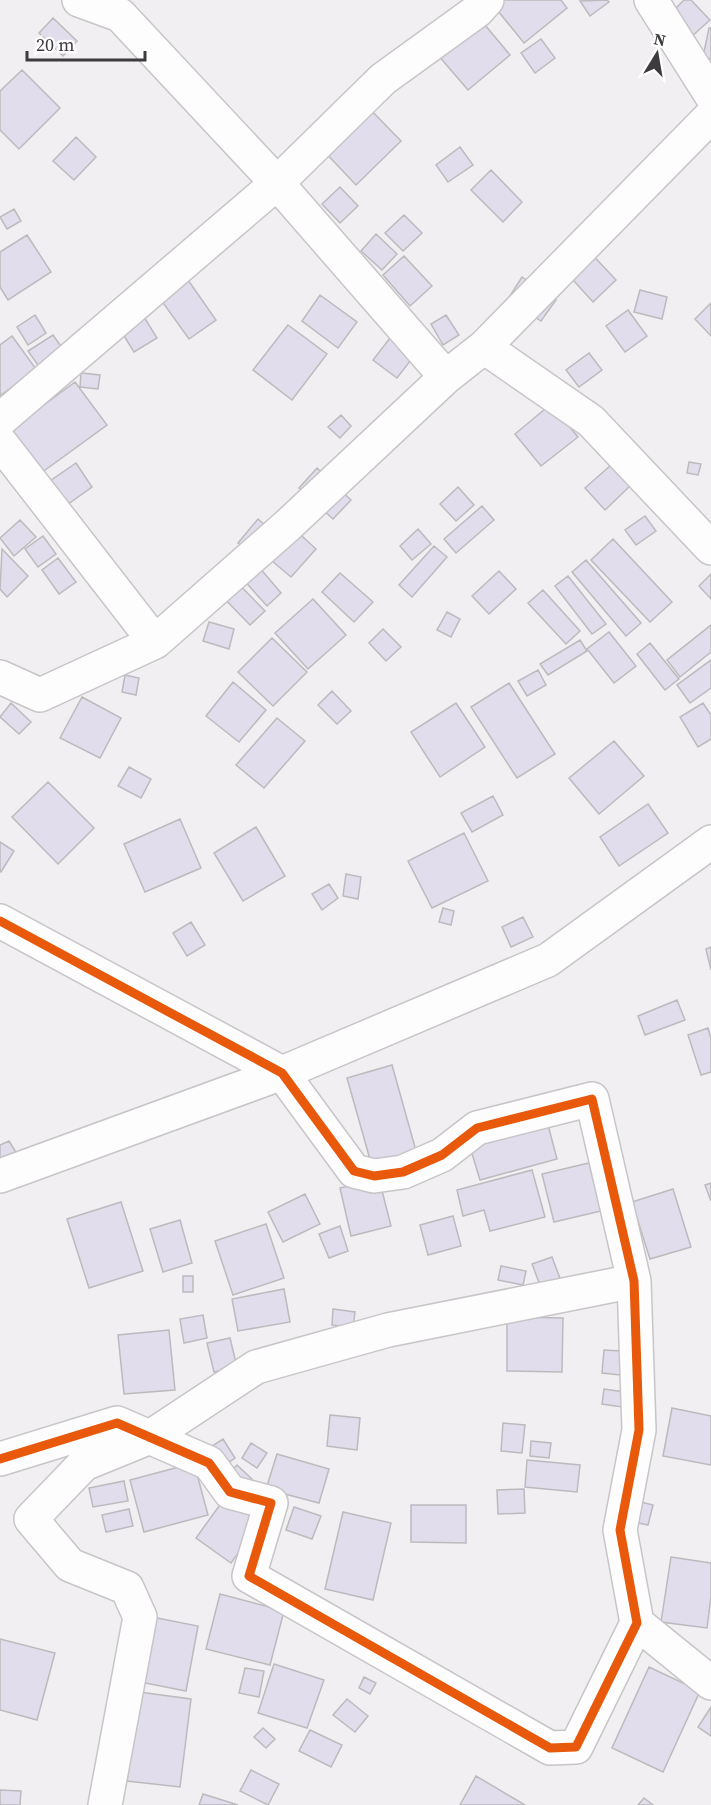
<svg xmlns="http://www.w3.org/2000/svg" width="711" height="1805" viewBox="0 0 711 1805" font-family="'Source Serif 4',serif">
<rect width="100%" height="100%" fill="#f2eff3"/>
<path fill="#e1ddec" stroke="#bcbabd" stroke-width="1.5" d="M501 0H561L567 8 524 43 494 6Z
M607 0 609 2 590 16 580 1Z
M684 0H691L710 20 690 38 669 15Z
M53 18 77 41 63 56 39 33Z
M480 19 510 55 468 90 438 55Z
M709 28H711V59L703 57Z
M541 39 555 58 535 73 521 53Z
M22 70 60 108 19 149 0 130V91Z
M367 106 401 141 356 185 322 149Z
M76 137 96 157 74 180 53 161Z
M460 147 473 165 448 182 436 165Z
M491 170 522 202 503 222 471 190Z
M340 187 358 206 340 223 322 204Z
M14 209 21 221 7 229 0 217Z
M404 215 422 233 403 251 385 233Z
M376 234 397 254 382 270 361 251Z
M27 235 51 272 8 300 0 287V252Z
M586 248 616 280 593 302 563 269Z
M404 256 432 286 410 306 383 275Z
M522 277 556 300 541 321 508 299Z
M188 280 216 320 189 339 161 300Z
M640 290 667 297 662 319 634 312Z
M320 295 357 322 338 348 302 321Z
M711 303V336L695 319Z
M628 310 647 336 625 352 606 326Z
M35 315 46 333 28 345 17 327Z
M446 315 459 335 443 345 431 324Z
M144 317 157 338 134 352 121 331Z
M288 325 327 354 292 400 253 370Z
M53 335 65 352 40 368 28 351Z
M12 336 36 369 0 396V345Z
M390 338 414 356 397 378 373 360Z
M589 353 602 370 579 387 566 370Z
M81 373 100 375 98 389 80 387Z
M75 382 107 425 41 473 10 430Z
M551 404 578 437 541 466 515 434Z
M341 415 351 426 340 438 328 427Z
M689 462 701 464 698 475 687 473Z
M76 463 92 487 64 507 47 483Z
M611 465 630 486 605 510 585 488Z
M317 468 351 500 333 519 299 488Z
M458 487 474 505 456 521 440 504Z
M482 506 494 520 456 553 444 539Z
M645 516 656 531 636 545 625 530Z
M258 519 273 532 253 555 238 543Z
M20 520 36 537 14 556 0 538Z
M291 526 316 549 291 577 265 555Z
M418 529 431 544 412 560 400 546Z
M43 536 56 554 38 567 25 549Z
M613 539 672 602 650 622 591 560Z
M434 546 447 557 412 597 399 585Z
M2 549 28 576 7 597 0 589Z
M248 554 281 593 267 606 232 567Z
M58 558 76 582 59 594 42 570Z
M586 560 641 623 626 636 572 572Z
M499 571 516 589 489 614 472 596Z
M228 573 265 611 250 625 214 588Z
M340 573 373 602 354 622 322 592Z
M711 574V599L699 586Z
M568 576 606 624 592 634 555 586Z
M543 590 580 631 566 644 528 603Z
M313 599 346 635 308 669 275 633Z
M447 612 460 619 451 637 437 630Z
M209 622 234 629 229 649 203 641Z
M711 625V652L680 677 667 660Z
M383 629 401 647 386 661 369 643Z
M609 632 636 666 614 683 587 649Z
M272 638 307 672 273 706 238 672Z
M580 640 587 651 548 675 540 664Z
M650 643 679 679 665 690 637 654Z
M711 660V688L690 703 677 685Z
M538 670 546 685 527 696 518 681Z
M125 675 139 678 136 695 122 692Z
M233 682 266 710 239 742 206 716Z
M509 683 555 754 517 778 471 707Z
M332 691 351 711 337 724 318 705Z
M82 697 121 718 100 758 60 738Z
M11 703 31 722 19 734 0 717Z
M456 703 485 747 440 777 411 732Z
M703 703 711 715V739L698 747 680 717Z
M277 718 305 741 264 788 236 765Z
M614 741 644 776 599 814 569 778Z
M129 767 151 779 141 798 118 786Z
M48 782 94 828 58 864 12 817Z
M493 796 503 815 472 832 461 813Z
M648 804 668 833 619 866 600 837Z
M180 819 201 868 145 892 124 844Z
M256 827 285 876 243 901 214 853Z
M464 833 488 881 432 908 408 861Z
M0 842 14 851 1 872 0 871Z
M346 874 361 877 358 899 343 896Z
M329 884 338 898 322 910 312 894Z
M443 908 454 911 451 925 439 922Z
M523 917 533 937 511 947 502 927Z
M191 922 205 945 187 956 173 933Z
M711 947V970L706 949Z
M677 1000 685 1020 645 1035 638 1016Z
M708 1028 711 1038V1072L701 1075 688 1035Z
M392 1065 418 1158 373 1170 347 1078Z
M548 1125 557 1159 480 1180 470 1147Z
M9 1141 17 1154 0 1164V1145Z
M589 1163 601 1211 554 1222 542 1174Z
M532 1170 545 1217 490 1231 484 1210 463 1216 457 1190Z
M379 1179 391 1226 351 1236 340 1188Z
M711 1183V1201L705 1185Z
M673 1189 691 1247 650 1259 632 1202Z
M305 1194 320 1224 283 1242 268 1212Z
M121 1202 143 1271 89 1288 67 1219Z
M453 1216 461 1246 428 1255 420 1225Z
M180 1220 192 1263 163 1272 150 1229Z
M266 1224 284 1278 233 1295 215 1241Z
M340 1226 348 1251 329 1258 319 1234Z
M552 1257 561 1281 541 1288 532 1264Z
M501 1266 526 1271 523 1285 498 1280Z
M183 1276H193V1292H183Z
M284 1289 290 1322 238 1331 232 1299Z
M333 1309 355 1312 353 1328 332 1325Z
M203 1315 207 1338 184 1343 180 1319Z
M507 1317 563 1318 562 1372 507 1371Z
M169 1330 175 1390 124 1394 118 1335Z
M230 1338 237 1367 214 1372 207 1343Z
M604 1350 621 1351 620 1375 602 1373Z
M604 1389 624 1392 622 1407 602 1404Z
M672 1408 711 1416V1465L663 1456Z
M330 1415 360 1418 357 1450 327 1446Z
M503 1423 525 1425 522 1453 501 1451Z
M223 1439 235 1458 222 1467 209 1448Z
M531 1441 551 1443 549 1458 530 1456Z
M251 1443 267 1453 257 1468 242 1458Z
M277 1454 329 1469 319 1503 266 1489Z
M527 1460 580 1465 577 1492 525 1487Z
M194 1463 208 1515 144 1532 130 1480Z
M237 1465 252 1479 240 1492 225 1478Z
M124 1481 128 1501 93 1507 89 1488Z
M524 1489 525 1513 498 1514 497 1490Z
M227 1495 262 1520 231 1563 196 1538Z
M625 1498 653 1505 648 1525 620 1519Z
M411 1505H466V1543L411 1542Z
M294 1507 321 1516 312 1539 286 1530Z
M129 1509 133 1526 106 1532 102 1515Z
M343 1512 391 1523 373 1600 325 1589Z
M671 1557 711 1563V1597L707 1628 661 1622Z
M220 1594 284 1611 270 1665 206 1649Z
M147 1616 198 1626 186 1691 135 1681Z
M0 1639 55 1653 37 1720 0 1710Z
M274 1664 324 1680 307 1728 258 1713Z
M649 1667 700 1691 663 1772 612 1748Z
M245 1668 264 1671 259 1697 239 1693Z
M364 1677 376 1683 370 1694 359 1688Z
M139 1692 191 1699 180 1787 127 1781Z
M347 1699 368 1716 355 1732 333 1715Z
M711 1707V1736L698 1727Z
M263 1728 275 1739 266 1748 254 1737Z
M310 1730 342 1745 331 1767 299 1751Z
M251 1770 279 1784 268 1805 240 1791Z
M476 1776 525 1805H460Z
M0 1790 21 1791 20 1805H0Z
M203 1794 238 1805H199Z
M644 1798 653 1805H638Z"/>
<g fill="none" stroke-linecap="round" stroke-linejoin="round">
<g stroke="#c7c5c8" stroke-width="36">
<path id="street" d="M79 0 120 15 277 183 446 377
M651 0 711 95
M484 347 711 116
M0 420 277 183 383 79 477 11 487 0
M0 442 155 642 287 526 446 377 484 347 591 421 711 548
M0 677 40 695 155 642
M0 921 282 1073 354 1171 374 1176 403 1172 442 1155 477 1128 592 1099 634 1281 639 1430 620 1530 637 1623 576 1747 550 1748 249 1576 271 1503 230 1492 209 1463 117 1423 0 1459
M0 1176 282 1073 548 960 711 842
M637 1623 711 1683
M105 1805 140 1617 127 1588 70 1565 31 1519 84 1464 150 1437 256 1367 388 1330 634 1281"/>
</g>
<use href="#street" stroke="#fdfdfd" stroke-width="33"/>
<g stroke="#fff" stroke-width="13">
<path id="cycleway" d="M0 921 282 1073 354 1171 374 1176 403 1172 442 1155 477 1128 592 1099 634 1281 639 1430 620 1530 637 1623 576 1747 550 1748 249 1576 271 1503 230 1492 209 1463 117 1423 0 1459"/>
</g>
<use href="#cycleway" stroke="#e8590c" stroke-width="9"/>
</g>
<g transform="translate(657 54) rotate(11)" stroke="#ffffff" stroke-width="4.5" paint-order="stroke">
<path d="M0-4.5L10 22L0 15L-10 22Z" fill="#3d3b3d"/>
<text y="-9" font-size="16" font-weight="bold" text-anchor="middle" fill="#3d3b3d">N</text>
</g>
<path d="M27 51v9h118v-9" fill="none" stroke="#3d3b3d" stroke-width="3"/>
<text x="36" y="51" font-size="18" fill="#3d3b3d" stroke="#ffffff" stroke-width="4.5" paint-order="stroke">20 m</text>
</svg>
